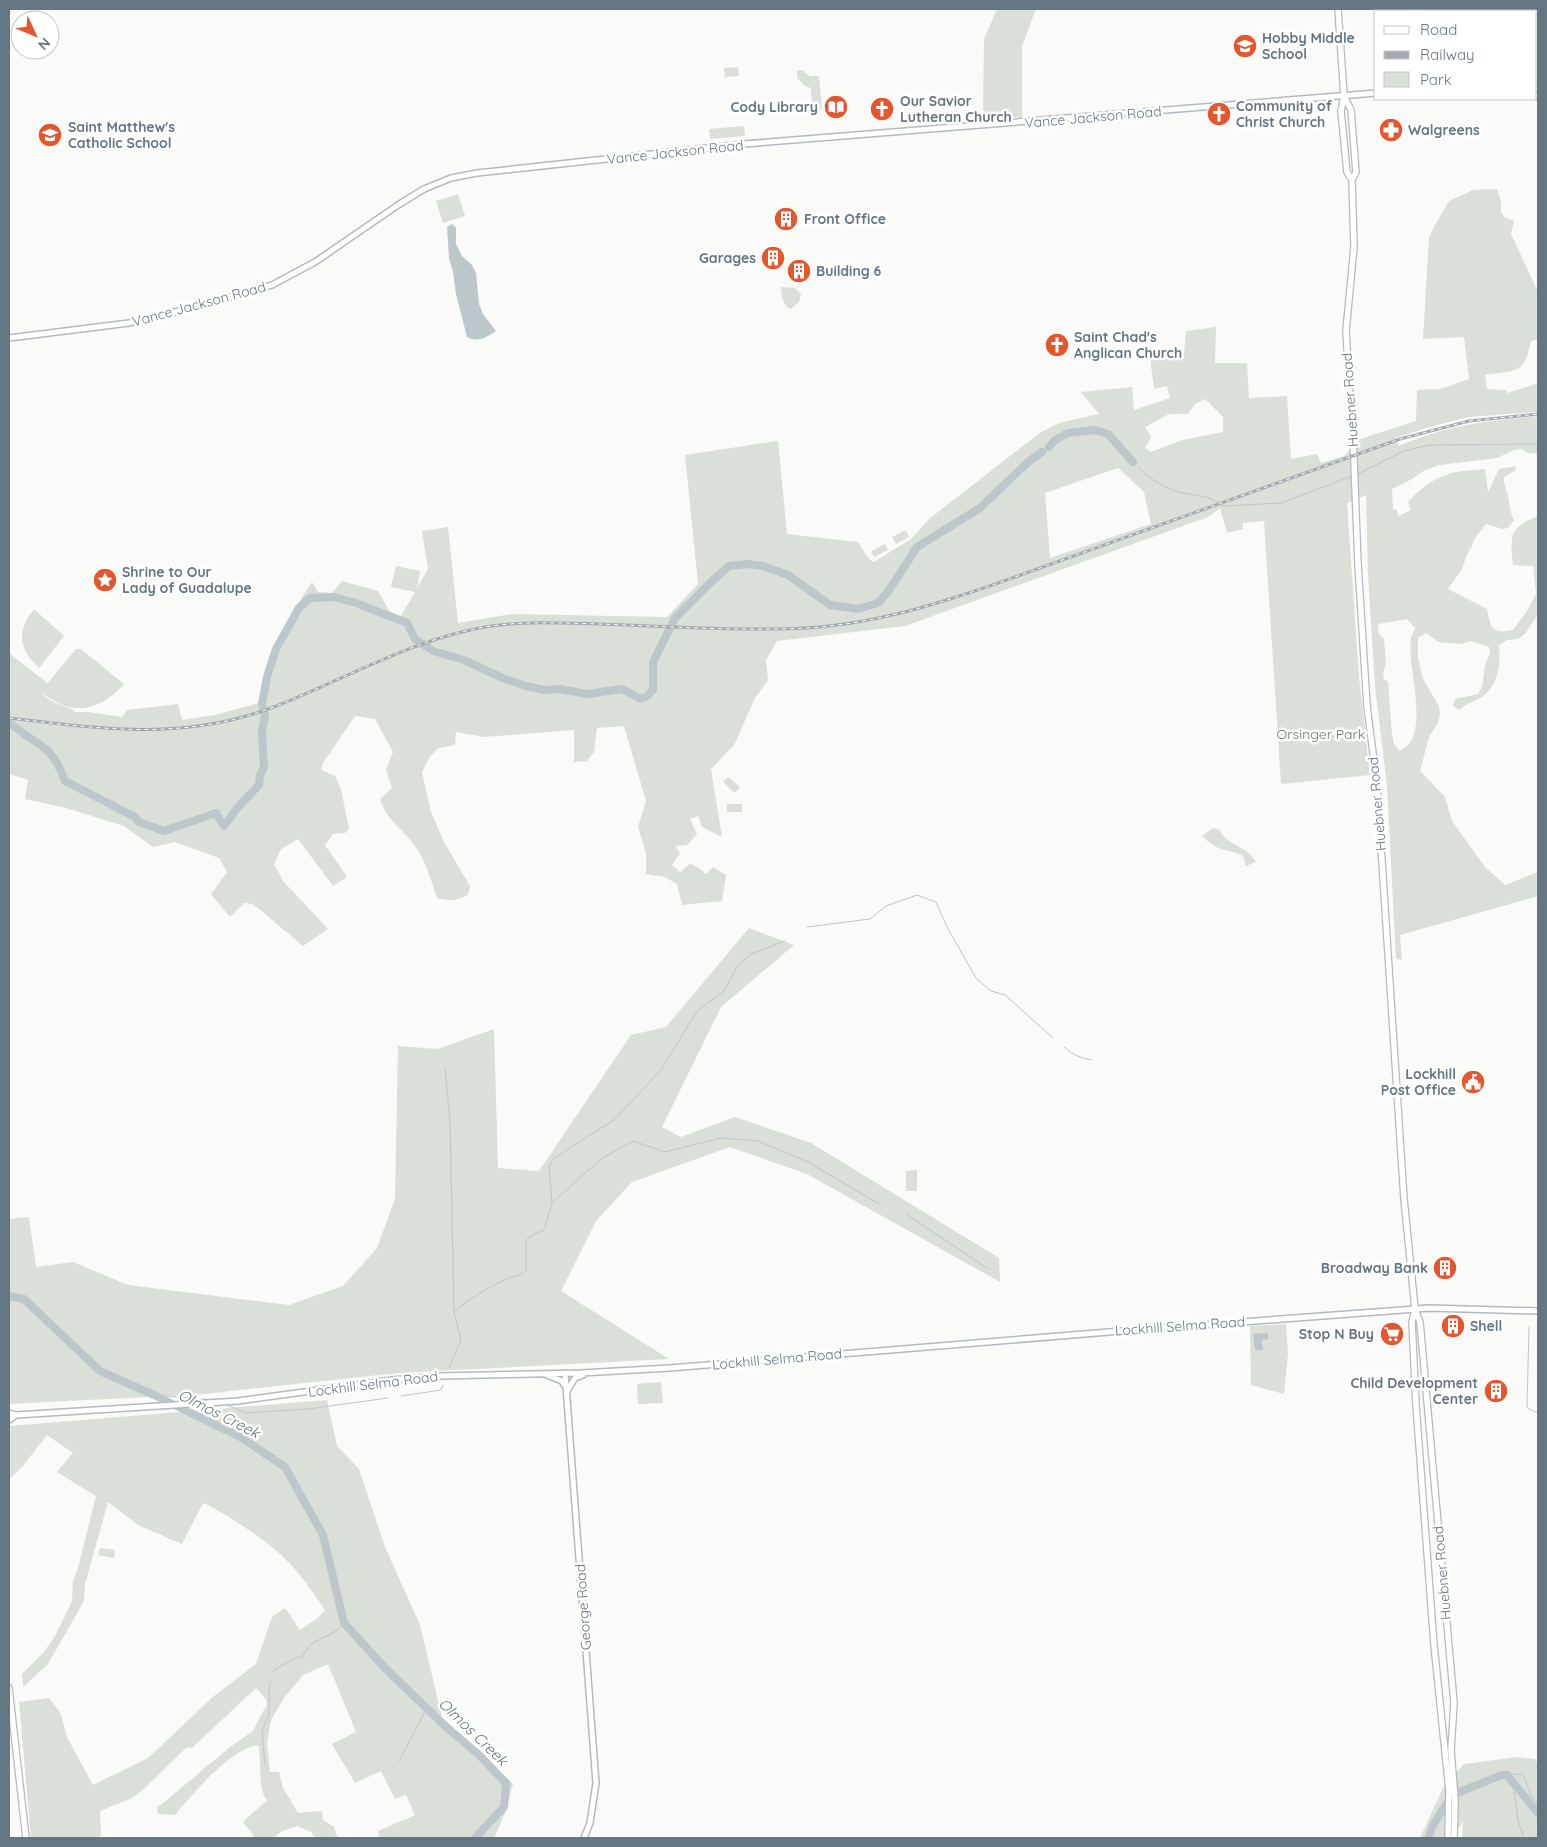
<svg xmlns="http://www.w3.org/2000/svg" width="1547" height="1847" viewBox="0 0 1547 1847" font-family="Quicksand,sans-serif">
<rect width="100%" height="100%" fill="#fafaf8"/>
<path fill="#dadfd7" fill-rule="evenodd" d="M997 9H1036L1022 46V117L983 119 984 39Z
M738 67 739 76 725 77 724 68Z
M802 70 810 76H819L822 109H812L811 88 805 86 797 78V71Z
M744 126 745 136 710 139 709 129Z
M1497 189 1501 201V212L1504 217 1514 221 1511 234 1538 292V339L1531 341C1524 375 1517 370 1485 375L1487 389 1505 390 1508 393 1538 383V412L1469 417 1433 426 1395 438 1399 446C1447 425 1486 421 1538 416V454L1528 453 1521 449 1514 450 1497 458 1440 465 1425 470 1412 479 1392 489 1393 510 1396 509 1399 516 1411 510 1408 502C1433 475 1450 471 1485 469L1488 492 1499 469 1516 466 1515 471 1504 477C1503 484 1506 487 1507 493 1511 504 1508 509 1514 520L1508 528 1502 529 1486 524 1476 536 1471 548 1467 554 1462 569 1448 589 1487 609C1491 628 1491 634 1513 630L1528 610 1536 593 1533 566 1513 565C1510 535 1509 528 1538 516V614L1525 634 1518 639 1507 640 1499 645C1501 663 1498 685 1483 696 1475 702 1466 703 1459 710L1453 706 1455 699 1478 694 1482 687 1485 665 1490 653 1489 647 1471 641 1460 644 1438 642 1426 633 1418 638V658L1423 679 1439 706 1440 714 1438 723 1429 737 1420 771 1445 797 1452 821 1485 867 1505 885 1538 872V896L1400 935 1402 960 1396 959 1387 786 1375 686 1368 575 1366 495 1347 503 1359 677 1370 775 1281 784 1264 521 1243 523V529L1227 533 1220 508 1208 517 905 626 777 641 766 660 768 680 755 698 734 745 711 769 722 837 702 827 698 816 690 819 697 834 687 845 675 846 680 853 672 865 680 872 690 864 699 868 706 874 713 867 726 875 722 901 682 905 677 884 665 877 646 874V853L638 827 646 801 624 726 597 728 594 752 587 761 574 762V730L484 737 456 732 455 745 438 748 429 758 422 772 431 812 445 844 470 886 468 895C457 901 449 901 437 898 431 880 426 862 415 846 404 830 385 819 380 799L392 788 386 770 393 752 375 719 355 716 323 763 321 770 335 776 341 789 349 829 345 833 333 834 325 845 347 877 333 886 298 839 281 849 274 864 283 881 328 929 303 946 253 904 244 903 230 917 211 894 227 872 219 858 175 842 153 847 124 826 66 808 25 799 28 780 9 774V653L47 683 46 685 76 649H81L124 684C108 703 84 715 60 704 53 701 46 695 40 693L53 702 74 710V712H88L122 717 127 710 178 704 182 720 215 715 259 703C266 685 267 665 274 647 284 624 298 603 312 582L318 592 332 593 342 581 378 591 390 612 401 616 415 592 391 587 396 566 420 571 417 588 428 569 422 531 448 527 458 623 512 614 667 617 698 584 685 455 778 441 787 534 858 542 868 558 874 562 911 539 929 519 1041 432 1059 423 1099 414 1081 392 1132 387 1134 410 1170 398 1167 386 1154 389 1150 357 1184 354 1186 331 1216 327 1215 363H1247L1249 398 1287 396 1291 459 1317 454 1321 463 1344 456 1360 439 1416 421 1417 390 1440 389 1469 379 1464 337 1423 339 1429 237 1435 225 1449 201 1473 190ZM1205 399 1223 417V432L1182 440 1151 452 1145 448 1151 437 1145 427 1169 414H1188L1195 404ZM1118 468 1144 492 1151 524 1050 558 1045 493ZM1407 619 1415 628C1414 631 1411 635 1411 639 1406 665 1433 739 1399 751L1394 744 1392 734 1388 682 1384 679 1383 675 1386 662 1384 639C1379 635 1376 631 1379 624Z
M458 194 465 216 443 223 436 201Z
M781 287 795 288 801 294 799 302 791 309C782 306 782 296 781 287Z
M906 530 909 537 896 544 892 537Z
M885 544 888 550 874 557 871 551Z
M34 609 64 636 39 668C19 650 16 631 34 609Z
M728 777 740 787 735 793 723 782Z
M727 804H742V812H727Z
M1213 828 1220 830C1225 845 1245 844 1256 862L1246 866 1244 858 1242 855C1224 848 1218 852 1202 836Z
M749 928 794 945 721 1007 662 1127 681 1137 735 1117 811 1143 999 1258 1000 1282 807 1174 730 1147 632 1182 596 1221 561 1291 669 1359 398 1373 204 1394 9 1404V1219L29 1217 36 1267 73 1262 128 1285 289 1305 343 1286 377 1248 395 1199 398 1046 437 1049 494 1029 498 1168 539 1171 631 1035 666 1027Z
M917 1170V1191H906V1171Z
M1286 1324 1288 1353 1284 1394 1251 1385 1250 1326Z
M661 1382 663 1403 638 1404 637 1384Z
M327 1400 337 1446 359 1469 385 1547 420 1625 442 1717 513 1784 505 1813 494 1838H380L378 1831 415 1815 406 1795 395 1799 381 1771 355 1783 332 1744 356 1732 328 1664 303 1675 284 1698 271 1720 267 1743 270 1772H279L283 1788 298 1813 322 1811 323 1820 334 1827 337 1836 336 1838H316L311 1832 297 1826 282 1831 273 1838H255L243 1822 267 1800C256 1786 263 1762 258 1745 231 1749 192 1794 175 1815L158 1814 157 1808 230 1747 253 1731 267 1704 266 1699 256 1688 192 1748 187 1747 144 1789 132 1798 100 1811 101 1834 99 1838H31L19 1702 49 1698 60 1712 67 1737 93 1785 148 1758 214 1696 256 1664 272 1617 285 1608 300 1630 318 1618 325 1610C312 1591 298 1570 281 1555 264 1539 224 1512 203 1503L182 1544 138 1525 108 1502 85 1584 84 1601 48 1664 23 1687 22 1674 44 1652 55 1636 72 1601 73 1581 78 1568 96 1496 57 1472 73 1453 47 1435 22 1467 9 1479V1426Z
M100 1548 115 1550 114 1558 98 1555Z
M1518 1757 1535 1759 1538 1764V1838H1462L1463 1821 1452 1838H1420L1444 1786 1464 1764Z"/>
<path fill="#bbc7cb" d="M452 224 456 228V244L462 256 472 265 476 273 479 304 483 314 496 331C488 337 477 343 467 337L456 294 453 272 449 258 447 227Z
M1268 1333V1339L1262 1340 1263 1350H1255L1253 1334Z"/>
<g fill="none" stroke-linecap="round" stroke-linejoin="round">
<path stroke="#bbc7cb" stroke-width="1" d="M1138 467C1148 479 1167 489 1182 493 1198 496 1210 495 1223 506L1281 503 1352 476
M1358 474 1404 451 1429 445 1538 444
M807 927 870 919 886 906 917 895 936 902 947 927 976 978 991 991 1005 995 1052 1037
M1064 1047C1073 1055 1080 1058 1092 1060
M445 1067 450 1122 454 1311
M553 1202 601 1159 633 1141 665 1152 721 1138 758 1141 808 1162 879 1204
M906 1214 987 1268
M1529 1327 1527 1406 1529 1409 1538 1413
M449 1368 461 1340 454 1312C470 1298 489 1287 509 1278 515 1276 522 1275 526 1270V1241L530 1236 544 1230 552 1203 549 1167 553 1159 615 1119 661 1070 697 1011 724 991 738 965 751 954 785 941
M154 1395 214 1400
M401 1396 441 1390 443 1385
M224 1404 247 1413 308 1409 388 1398
M274 1673V1670L295 1658 302 1657 311 1644 338 1630 344 1623
M399 1761 427 1708
M265 1766 262 1731 269 1715V1689L271 1682
M1524 1838 1518 1820 1514 1791 1507 1775 1520 1774 1524 1777 1531 1795 1538 1804"/>
<path stroke="#bbc7cb" stroke-width="8" d="M1049 447 1055 440 1068 433 1095 430 1108 434 1133 462
M9 722C20 733 35 740 47 750 56 758 61 771 65 781L135 817 139 822 164 831 216 813 224 826 238 807 259 785 260 775 264 767 262 732 265 715 262 704 267 677 276 649 299 608 310 598 334 597 356 603 407 623 415 639 433 651 464 660 505 679 526 686 545 690 560 689 587 694 622 689 641 699 647 696 653 690V662L675 618 709 584 729 566 747 564 763 566 788 575 830 605 858 609 878 603 888 592 917 547 980 508 1028 462 1042 452
M9 1296 24 1299 100 1371 154 1395 242 1438 285 1467 323 1535 344 1623 385 1668 444 1725 479 1755 506 1783 504 1807 475 1838
M1429 1838 1432 1827 1452 1795 1502 1775H1507L1538 1813"/>
<g stroke="#b3babf" stroke-width="8">
<path id="secondary" d="M1536 89H1538
M1536 96 1538 97
M9 338 129 323 204 305 272 285 315 262 398 205 424 189 451 178 477 173 744 144 1376 93
M565 1373 596 1783 590 1823 584 1838
M547 1375 562 1381 564 1385
M567 1391 575 1378 583 1375
M9 1413 16 1415 238 1401 392 1380 438 1376 581 1373 670 1368 1121 1331 1429 1308 1538 1311
M9 1420 16 1415"/>
</g>
<g stroke="#b5babe" stroke-width="8">
<path id="primary" d="M1338 9 1344 96 1341 111 1347 172 1352 180
M1344 96 1351 110 1356 172 1352 180 1354 247 1346 331 1354 460 1358 564 1367 706 1377 785 1404 1199 1415 1309 1420 1322 1454 1703 1451 1750 1455 1800 1454 1838
M1415 1310 1412 1322 1416 1405 1434 1645 1449 1790 1448 1838
M9 1688 26 1838"/>
</g>
<use href="#secondary" stroke="#fff" stroke-width="5"/>
<use href="#primary" stroke="#fff" stroke-width="5.5"/>
<g stroke="#a2aab0" stroke-width="3">
<path id="rail" d="M9 718C101 729 182 741 271 708 344 680 413 638 491 626 527 621 563 623 599 624 658 626 718 630 777 629 857 629 927 608 1001 582L1400 439 1469 421 1538 414"/>
</g>
<use href="#rail" stroke="#fff" stroke-width="1" stroke-dasharray="4" stroke-linecap="butt"/>
</g>
<defs>
<g id="school-disc" transform="scale(1.25)"><circle r="9.5" fill="#e4572e" stroke="#fff"/><path d="M0-5L7-2L0 1L-7-2ZM-4 1L0 2.5L4 1V4Q0 6-4 4Z" fill="#fff"/></g>
<g id="library-disc" transform="scale(1.25)"><circle r="9.5" fill="#e4572e" stroke="#fff"/><path d="M-6-4Q-3-5.5-.7-3.5V5Q-3 3-6 4ZM6-4Q3-5.5 .7-3.5V5Q3 3 6 4Z" fill="#fff"/></g>
<g id="church-disc" transform="scale(1.25)"><circle r="9.5" fill="#e4572e" stroke="#fff"/><path d="M-1.2-6h2.4v3.5h3.3v2.4h-3.3V6h-2.4V-.1h-3.3v-2.4h3.3Z" fill="#fff"/></g>
<g id="pharmacy-disc" transform="scale(1.25)"><circle r="9.5" fill="#e4572e" stroke="#fff"/><path d="M-2-6h4v4h4v4h-4v4h-4v-4h-4v-4h4Z" fill="#fff"/></g>
<g id="building-disc" transform="scale(1.25)"><circle r="9.5" fill="#e4572e" stroke="#fff"/><path d="M-4-6H4V6H1V3H-1V6H-4ZM-2.5-4.3h1.7v1.8h-1.7ZM.8-4.3h1.7v1.8H.8ZM-2.5-1h1.7V.8h-1.7ZM.8-1h1.7V.8H.8Z" fill="#fff"/></g>
<g id="sight-disc" transform="scale(1.25)"><circle r="9.5" fill="#e4572e" stroke="#fff"/><path d="M0-6L1.8-2.2L6-1.7L2.9 1.2L3.7 5.4L0 3.3L-3.7 5.4L-2.9 1.2L-6-1.7L-1.8-2.2Z" fill="#fff"/></g>
<g id="civic-disc" transform="scale(1.25)"><circle r="9.5" fill="#e4572e" stroke="#fff"/><path d="M-.6-6.5H3V-4.5H.6V-3L4-1V1h2V6H-6V1h2V-1L-.6-3ZM-1.2 2.5V6h2.4V2.5Z" fill="#fff"/></g>
<g id="supermarket-disc" transform="scale(1.25)"><circle r="9.5" fill="#e4572e" stroke="#fff"/><path d="M-6-5.5h2.5l.6 2H6L4.5 2H-2.5L-4.4-4H-6ZM-1.5 3.2a1.3 1.3 0 1 0 .1 0ZM3 3.2a1.3 1.3 0 1 0 .1 0Z" fill="#fff"/></g>
</defs>
<g fill-rule="evenodd">
<use href="#school-disc" x="1245" y="46"/>
<use href="#library-disc" x="836" y="107"/>
<use href="#church-disc" x="882" y="109"/>
<use href="#church-disc" x="1219" y="114"/>
<use href="#pharmacy-disc" x="1391" y="130"/>
<use href="#school-disc" x="50" y="135"/>
<use href="#building-disc" x="786" y="219"/>
<use href="#building-disc" x="773" y="258"/>
<use href="#building-disc" x="799" y="271"/>
<use href="#church-disc" x="1057" y="345"/>
<use href="#sight-disc" x="105" y="580"/>
<use href="#civic-disc" x="1473" y="1082"/>
<use href="#building-disc" x="1445" y="1268"/>
<use href="#building-disc" x="1453" y="1326"/>
<use href="#supermarket-disc" x="1392" y="1334"/>
<use href="#building-disc" x="1496" y="1391"/>
</g>
<g text-anchor="middle" stroke-width="5" stroke-linejoin="round" paint-order="stroke">
<g font-size="14" font-weight="bold" fill="#657683" stroke="#fff" text-anchor="start">
<text x="1262" y="43">Hobby Middle<tspan x="1262" dy="16">School</tspan></text>
<text x="900" y="106">Our Savior<tspan x="900" dy="16">Lutheran Church</tspan></text>
<text x="1236" y="111">Community of<tspan x="1236" dy="16">Christ Church</tspan></text>
<text x="818" y="112" text-anchor="end">Cody Library</text>
<text x="68" y="132">Saint Matthew's<tspan x="68" dy="16">Catholic School</tspan></text>
<text x="1408" y="135">Walgreens</text>
<text x="804" y="224">Front Office</text>
<text x="756" y="263" text-anchor="end">Garages</text>
<text x="816" y="276">Building 6</text>
<text x="1074" y="342">Saint Chad's<tspan x="1074" dy="16">Anglican Church</tspan></text>
<text x="122" y="577">Shrine to Our<tspan x="122" dy="16">Lady of Guadalupe</tspan></text>
<text x="1456" y="1079" text-anchor="end">Lockhill<tspan x="1456" dy="16">Post Office</tspan></text>
<text x="1428" y="1273" text-anchor="end">Broadway Bank</text>
<text x="1470" y="1331">Shell</text>
<text x="1374" y="1339" text-anchor="end">Stop N Buy</text>
<text x="1478" y="1388" text-anchor="end">Child Development<tspan x="1478" dy="16">Center</tspan></text>
</g>
<g font-size="14" fill="#657683" stroke="#fff">
<text transform="translate(1093 117) rotate(-5)" y="5">Vance Jackson Road</text>
<text transform="translate(675 152) rotate(-6)" y="5">Vance Jackson Road</text>
<text transform="translate(199 304) rotate(-15)" y="5">Vance Jackson Road</text>
<text transform="translate(1350 400) rotate(-94)" y="5">Huebner Road</text>
<text transform="translate(1377 804) rotate(-95)" y="5">Huebner Road</text>
<text transform="translate(1180 1326) rotate(-4)" y="5">Lockhill Selma Road</text>
<text transform="translate(777 1359) rotate(-5)" y="5">Lockhill Selma Road</text>
<text transform="translate(373 1384) rotate(-7)" y="5">Lockhill Selma Road</text>
<text transform="translate(1442 1573) rotate(-95)" y="5">Huebner Road</text>
<text transform="translate(583 1607) rotate(-94)" y="5">George Road</text>
</g>
<g font-size="14" fill="#687a64" stroke="#fff">
<text x="1321" y="739">Orsinger Park</text>
</g>
<g font-size="15" font-style="italic" fill="#60757c" stroke="#fff">
<text transform="translate(219 1414) rotate(27)" y="5">Olmos Creek</text>
<text transform="translate(473 1732) rotate(44)" y="5">Olmos Creek</text>
</g>
</g>
<rect width="1547" height="1847" fill="none" stroke="#657683" stroke-width="20"/>
<rect x="1374" y="10" width="162" height="90" fill="#ffffff" stroke="#c1c8cd"/>
<rect x="1384" y="26" width="25" height="8" fill="#ffffff" stroke="#c1c8cd"/>
<text x="1420" y="35" font-size="15" fill="#657683">Road</text>
<rect x="1384" y="51" width="25" height="8" fill="#a2aab0" stroke="#c1c8cd"/>
<text x="1420" y="60" font-size="15" fill="#657683">Railway</text>
<rect x="1384" y="72" width="25" height="15" fill="#dadfd7" stroke="#c1c8cd"/>
<text x="1420" y="85" font-size="15" fill="#657683">Park</text>
<g transform="translate(35 35) rotate(134)"><circle r="24" fill="#ffffff" stroke="#c1c8cd"/>
<path d="M0-4L9 19L0 12L-9 19Z" fill="#e4572e"/>
<text y="-8" font-size="14" font-weight="bold" text-anchor="middle" fill="#657683">N</text>
</g>
</svg>
